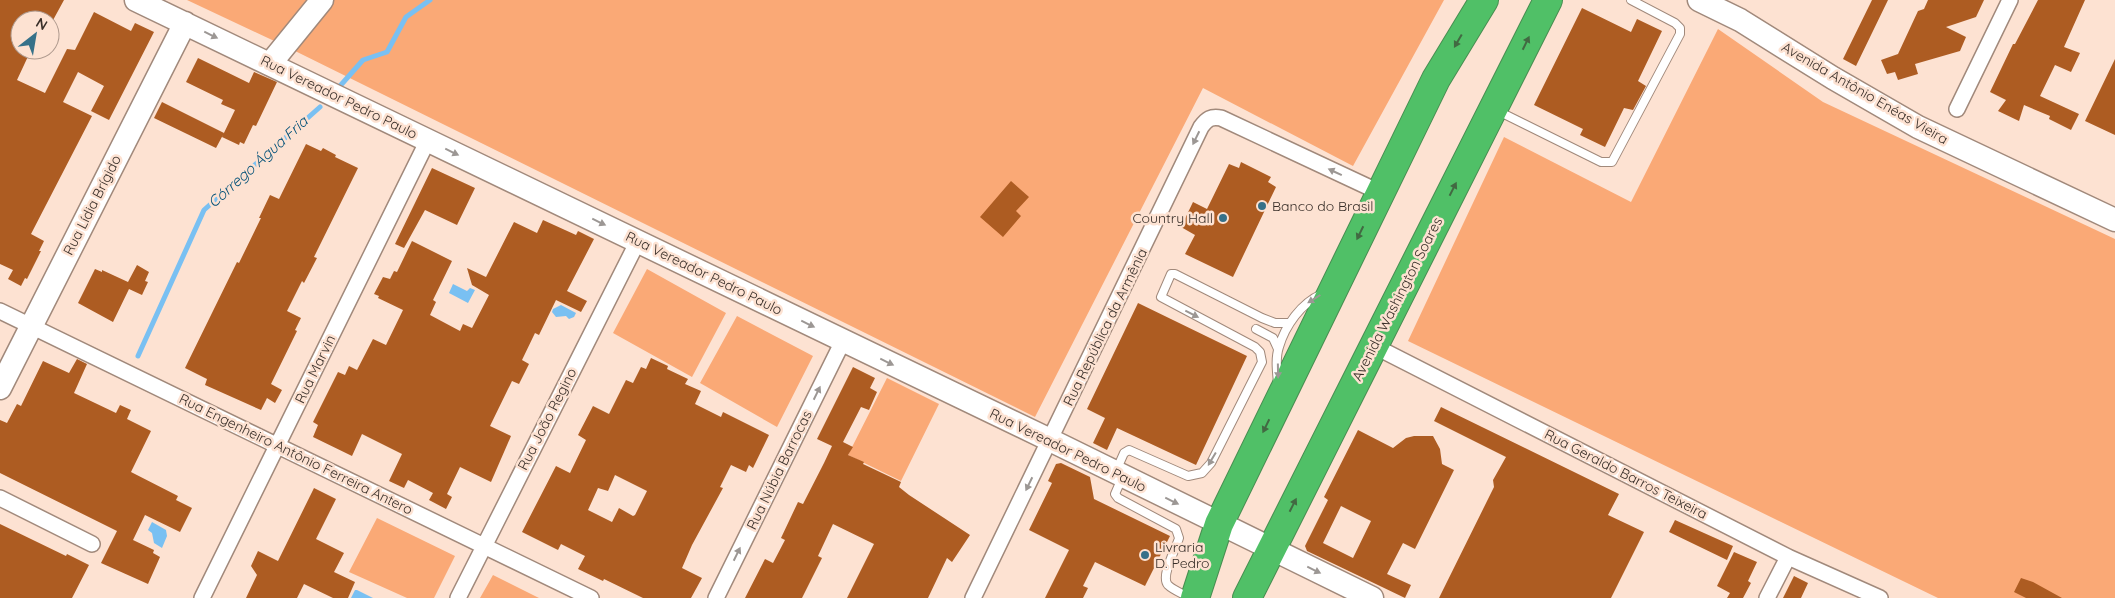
<svg xmlns="http://www.w3.org/2000/svg" width="2115" height="598" viewBox="0 0 2115 598" font-family="Quicksand,sans-serif">
<rect width="100%" height="100%" fill="#fde2d2"/>
<path fill="#faa976" d="M187 0H1444L1353 166 1203 88 1035 417 285 46Z
M1718 29 1823 102 2115 239V598H1938L1408 341 1504 137 1631 202Z
M647 269 726 313 692 377 613 333Z
M737 316 813 356 777 427 700 383Z
M887 378 939 404 901 481 848 455Z
M377 518 455 556 434 598H407L349 572Z
M493 575 539 598H480Z"/>
<path fill="#79c0f2" d="M453 284 467 291 470 288 475 290 468 303 449 293Z
M561 305 576 313 574 317 569 319 566 316 556 317 552 312 553 309Z
M152 522 166 530 167 536 162 548 154 543 152 533 148 530Z
M355 590H357L373 598H351Z"/>
<g fill="none" stroke-linecap="round" stroke-linejoin="round">
<path stroke="#79c0f2" stroke-width="5" d="M340 86 363 60 387 52 406 17 430 0
M138 356 204 210 320 107"/>
</g>
<path fill="#ad5c22" fill-rule="evenodd" d="M0 0H64L52 22 50 20H20V50H31L17 80 45 93 67 49 75 50 94 12 131 31 135 23 154 32 109 120 91 111 104 86 78 72 63 102 92 116 31 234 44 241 39 251H41L27 279 25 278 21 286 8 279 13 270 0 264Z
M1872 0H1888L1856 66 1843 59Z
M1928 0H1984L1976 17 1946 27 1966 37 1960 51 1915 64 1918 74 1898 80 1895 72 1887 74 1881 60 1898 54 1918 11 1924 9Z
M2038 0H2085L2064 47 2080 53 2071 72 2055 65 2040 96 2079 114 2071 130 2049 119 2050 116 2024 105 2019 121 1998 111 2006 100 1990 92 2013 44H2015Z
M1582 8 1631 32 1637 19 1662 31 1638 81 1646 86 1633 110 1624 108 1605 147 1580 135 1583 129 1534 105Z
M198 58 249 83 254 72 277 82 256 126 253 125 244 144 240 142 239 145 222 137 235 110 221 104 223 100 186 82Z
M2115 59V135L2085 121Z
M162 102 224 133 216 148 154 118Z
M306 144 321 151 323 148 336 155 335 157 358 168 314 257 317 258 304 283 302 281 287 311 301 318 295 330 297 331 271 384 282 390 275 403 267 398 261 410 205 385 207 379 185 368 237 262 239 263 261 218H259L270 195 279 199Z
M1241 162 1271 177 1268 182 1276 187 1233 277 1185 254 1195 235 1181 227 1193 202 1207 209 1229 164 1239 168Z
M432 168 475 188 457 225 425 210 404 248 395 244Z
M1011 181 1029 197 1016 211 1021 216 1003 237 980 217Z
M543 220 576 235 578 231 594 239 567 291 587 301 581 312 556 300 539 335 535 333 522 360 529 364 519 384 512 381 490 426 511 436 491 482 460 467 447 494 452 497 446 509 429 500 433 493 408 480 404 488 389 481 402 454 362 434 352 456 313 437 318 425 313 422 338 372 345 375 349 366 357 370 373 339 386 345 403 310 378 298 379 296 374 294 383 277 390 279 394 271 397 272 412 241 452 261 433 300 436 302 430 315 460 331 463 324 472 328 489 295 472 285 467 268 486 277 514 222 537 233Z
M137 265 149 272 145 281 148 282 142 295 129 289 113 322 78 303 95 269 102 272V270L128 282Z
M1138 303 1247 356 1196 465 1117 428 1107 450 1093 443 1105 418 1087 409Z
M651 358 668 366 667 369 688 379 685 384 701 391 695 404 721 417 723 412 769 435 753 468 749 465 746 472 731 465 720 487 723 488 692 545 682 568 702 578 691 598H643L604 579 603 581 578 569 585 556 561 544 558 550 522 532 556 466 570 473 586 440 578 435 593 406 609 414 626 380 633 383 641 367 646 369ZM615 475 647 491 635 515 633 516 619 508 612 522 588 510 598 488 608 491Z
M77 359 87 364 74 393 116 413 120 405 131 410 127 419 151 431 131 472 178 496 176 500 192 508 180 532 145 515 133 540 154 550 153 553 160 557 148 584 101 563 117 531 0 473V420L7 423 17 404 21 406 43 361 69 373Z
M853 367 875 378 870 388 877 392 869 410 861 407 843 442 853 447 848 455 864 462 863 464 901 482 899 487 909 495 970 535 952 562 947 558 928 598H847L874 544 833 524 818 556 822 558 802 598H745L765 559 773 563 785 540 781 538 798 502 803 504 824 463 832 446 817 439Z
M1441 407 1619 494 1608 515 1644 532 1611 598H1439L1494 487 1493 480 1506 457 1434 421Z
M1358 430 1393 448 1406 438 1414 436H1433L1440 449 1442 464 1454 470 1415 549 1403 543 1387 574 1411 585 1405 598 1307 551 1305 546 1328 500 1324 497ZM1341 506 1371 521 1353 558 1323 543Z
M1061 463 1090 477 1094 499 1170 536 1145 586 1095 562 1083 586 1088 588 1083 598H1045L1069 550 1029 530 1052 483 1048 481 1056 464Z
M314 488 336 499 316 539 344 553 334 572 355 582 348 598H333L304 584 297 598H246L257 575 251 566 258 551 278 561Z
M1675 520 1733 546 1727 560 1669 532Z
M0 524 66 556 67 554 89 565 72 598H0Z
M1734 552 1757 562 1748 581 1751 583 1743 598H1727L1730 593 1717 586Z
M1794 576 1808 583 1801 598H1783Z
M2021 578 2033 582 2062 598H2026L2014 592Z"/>
<g fill="none" stroke-linecap="round" stroke-linejoin="round">
<g stroke="#a1897b" stroke-width="10">
<path id="lane" d="M1498 111 1601 162H1612L1680 34V28L1675 23 1631 0
M1256 329 1273 338 1278 349
M1278 383C1277 372 1275 358 1279 347 1285 326 1301 303 1322 294
M1116 471 1124 453 1129 450 1188 476 1202 473 1211 463 1262 362 1260 352 1255 347 1161 297 1171 274H1175L1262 318 1275 323H1289
M1122 478 1115 494 1118 498 1176 529 1179 538C1176 549 1160 576 1168 585 1173 590 1183 594 1189 597"/>
</g>
<g stroke="#a1897b" stroke-width="18">
<path id="street" d="M1957 109 2010 0
M0 311 591 598
M1374 346 1788 557 1880 598
M0 498 92 544
M202 598 428 140
M458 598 638 241
M716 598 843 341
M973 598 1201 127C1207 119 1211 116 1221 118L1379 192
M1767 598 1788 557"/>
</g>
<g stroke="#a1897b" stroke-width="25">
<path id="secondary" d="M136 0 1050 440 1372 598
M1699 0 1740 20 1833 78 1918 127 2115 220
M270 64 322 0
M0 388 185 23"/>
</g>
<g stroke="#488d51" stroke-width="30">
<path id="highway" d="M1195 598 1219 524 1436 79 1484 0
M1247 598 1548 0"/>
</g>
<use href="#lane" stroke="#fff" stroke-width="8"/>
<use href="#street" stroke="#fff" stroke-width="15"/>
<use href="#secondary" stroke="#fff" stroke-width="22"/>
<use href="#highway" stroke="#50c067" stroke-width="28"/>
</g>
<defs><path id="oneway-solid" d="M-6-.8H1V-3.2L6.5 0L1 3.2V.8H-6Z" transform="scale(1.25)"/></defs>
<g fill="#9c9794">
<use href="#oneway-solid" transform="translate(211 35) rotate(26)"/>
<use href="#oneway-solid" transform="translate(1196 138) rotate(116)"/>
<use href="#oneway-solid" transform="translate(452 152) rotate(26)"/>
<use href="#oneway-solid" transform="translate(1335 172) rotate(-155)"/>
<use href="#oneway-solid" transform="translate(599 222) rotate(26)"/>
<use href="#oneway-solid" transform="translate(1314 299) rotate(148)"/>
<use href="#oneway-solid" transform="translate(1192 314) rotate(27)"/>
<use href="#oneway-solid" transform="translate(808 324) rotate(26)"/>
<use href="#oneway-solid" transform="translate(887 362) rotate(26)"/>
<use href="#oneway-solid" transform="translate(1278 371) rotate(89)"/>
<use href="#oneway-solid" transform="translate(817 393) rotate(-64)"/>
<use href="#oneway-solid" transform="translate(1212 459) rotate(121)"/>
<use href="#oneway-solid" transform="translate(1029 484) rotate(116)"/>
<use href="#oneway-solid" transform="translate(1172 501) rotate(26)"/>
<use href="#oneway-solid" transform="translate(737 554) rotate(-64)"/>
<use href="#oneway-solid" transform="translate(1314 570) rotate(26)"/>
</g>
<g fill="#426942">
<use href="#oneway-solid" transform="translate(1458 41) rotate(120)"/>
<use href="#oneway-solid" transform="translate(1526 43) rotate(-64)"/>
<use href="#oneway-solid" transform="translate(1453 189) rotate(-63)"/>
<use href="#oneway-solid" transform="translate(1360 233) rotate(116)"/>
<use href="#oneway-solid" transform="translate(1266 426) rotate(116)"/>
<use href="#oneway-solid" transform="translate(1293 505) rotate(-63)"/>
</g>
<g fill="#367189" stroke="#fde2d2" stroke-width="2">
<circle cx="1262" cy="206" r="5"/>
<circle cx="1223" cy="218" r="5"/>
<circle cx="1145" cy="555" r="5"/>
</g>
<g text-anchor="middle" stroke-width="5" stroke-linejoin="round" paint-order="stroke">
<g font-size="14" fill="#392f29" stroke="#fde2d2">
<text transform="translate(1865 93) rotate(30)" y="5">Avenida Antônio Enéas Vieira</text>
<text transform="translate(339 97) rotate(26)" y="5">Rua Vereador Pedro Paulo</text>
<text transform="translate(92 205) rotate(-63)" y="5">Rua Lídia Brígido</text>
<text transform="translate(704 273) rotate(26)" y="5">Rua Vereador Pedro Paulo</text>
<text transform="translate(1397 299) rotate(-63)" y="5">Avenida Washington Soares</text>
<text transform="translate(1105 327) rotate(-64)" y="5">Rua República da Armênia</text>
<text transform="translate(315 369) rotate(-64)" y="5">Rua Marvin</text>
<text transform="translate(547 419) rotate(-63)" y="5">Rua João Regino</text>
<text transform="translate(1068 450) rotate(26)" y="5">Rua Vereador Pedro Paulo</text>
<text transform="translate(296 454) rotate(26)" y="5">Rua Engenheiro Antônio Ferreira Antero</text>
<text transform="translate(779 470) rotate(-64)" y="5">Rua Núbia Barrocas</text>
<text transform="translate(1626 474) rotate(27)" y="5">Rua Geraldo Barros Teixeira</text>
</g>
<g font-size="14" fill="#392f29" stroke="#fde2d2" text-anchor="start">
<text x="1272" y="211">Banco do Brasil</text>
<text x="1213" y="223" text-anchor="end">Country Hall</text>
<text x="1155" y="552">Livraria<tspan x="1155" dy="16">D. Pedro</tspan></text>
</g>
<g font-size="15" font-style="italic" fill="#015078" stroke="#fde2d2">
<text transform="translate(258 162) rotate(-42)" y="5">Córrego Água Fria</text>
</g>
</g>
<g transform="translate(35 35) rotate(31)"><circle r="24" fill="#fde2d2" stroke="#af9a8e"/>
<path d="M0-4L9 19L0 12L-9 19Z" fill="#367189"/>
<text y="-8" font-size="14" font-weight="bold" text-anchor="middle" fill="#392f29">N</text>
</g>
</svg>
